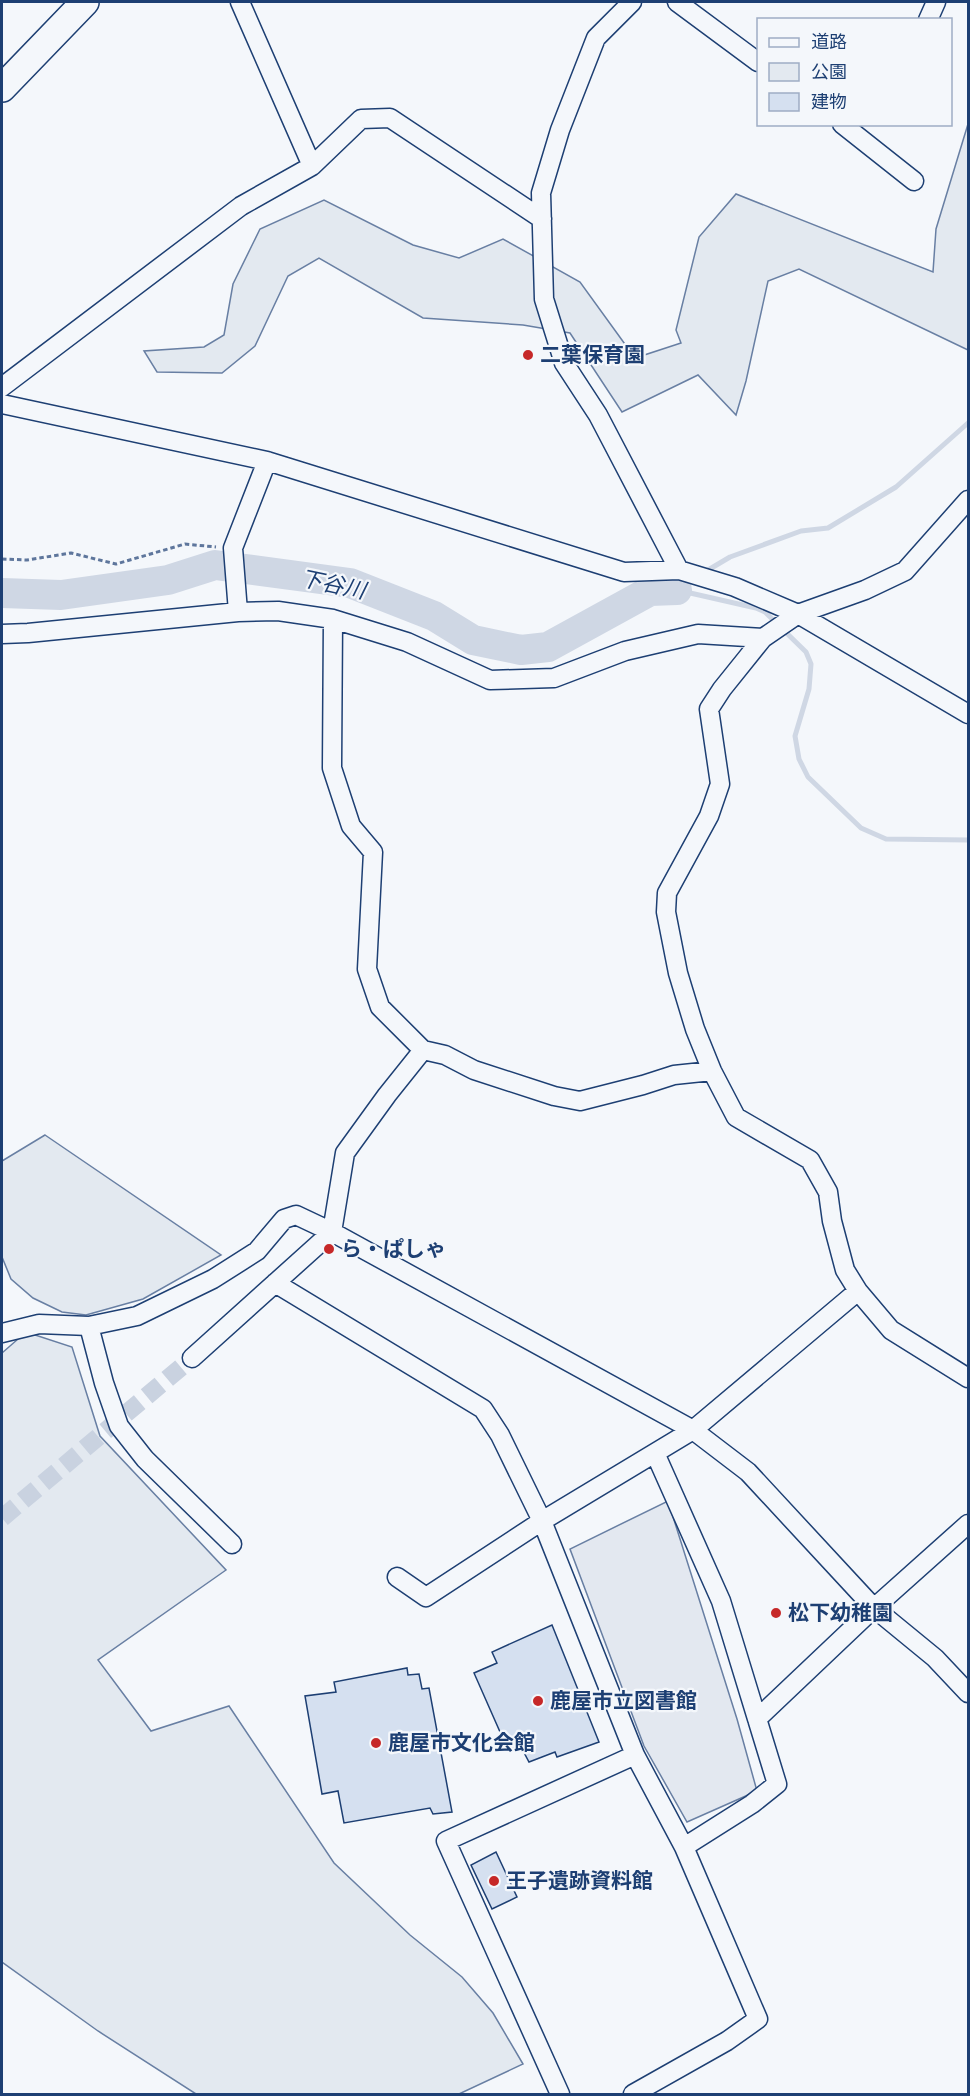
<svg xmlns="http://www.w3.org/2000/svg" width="970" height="2096" viewBox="0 0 970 2096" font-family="Lora,'Noto Sans JP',serif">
<rect width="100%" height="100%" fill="#f4f7fb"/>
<path fill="#e3e9f0" stroke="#687fa3" stroke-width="1.5" d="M968 124V350L799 269 768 281 746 381 736 415 698 375 622 412 570 333 523 325 423 318 319 258 288 276 255 346 222 373 157 372 144 351 204 347 224 335 233 284 260 229 324 200 413 245 459 258 503 239 580 282 635 358 681 343 676 330 699 237 736 194 933 272 936 229Z
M45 1135 221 1255 143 1299 86 1315 62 1312 33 1298 11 1279 2 1257V1161Z
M26 1332 72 1347 100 1436 226 1570 98 1660 151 1731 229 1706 334 1863 410 1935 462 1977 493 2013 523 2064 459 2094H196L98 2031 2 1962V1353Z"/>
<path fill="#e3e8f0" stroke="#687fa3" stroke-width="1.5" d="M668 1501 737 1719 757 1791 687 1822 644 1746 570 1549Z"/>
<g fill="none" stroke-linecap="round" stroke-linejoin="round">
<path stroke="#cfd7e4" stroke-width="5" d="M703 573 730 557 801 531 828 528 896 487 968 423
M677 590 756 608 765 612 806 652 811 664 809 689 795 736 799 759 808 777 861 828 886 839 968 840
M677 590 693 580"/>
<path stroke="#cfd7e4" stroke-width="30" d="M2 593 61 595 168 580 215 565 350 583 434 616 473 640 521 650 548 647 650 591 677 590"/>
</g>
<path fill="#d5e0f0" stroke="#1d3f73" stroke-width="1.5" d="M552 1625 599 1742 557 1757 555 1752 529 1762 520 1745 508 1750 474 1673 497 1663 492 1652Z
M407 1668 408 1675 419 1674 422 1689 429 1688 452 1812 433 1814 430 1808 344 1823 338 1791 322 1794 305 1696 336 1692 334 1682Z
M496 1852 517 1897 492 1909 471 1865Z"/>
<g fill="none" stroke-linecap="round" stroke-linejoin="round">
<path stroke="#c9d2e0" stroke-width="18" stroke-dasharray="18 9" stroke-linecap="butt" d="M2 1518 192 1358"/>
<g stroke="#1d3f73" stroke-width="21">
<path id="minor" d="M240 2 312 166
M632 2 596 38 560 130 541 193 544 299 564 363 598 415 679 570
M677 2 758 62
M928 20 936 2
M842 124 914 181
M2 387 241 206 312 166 361 119 390 118 542 219
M2 404 267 461 624 572 679 570 735 587 798 614 968 714
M968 500 905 571 865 590 798 614 763 638 722 689 709 709 720 784 709 816 667 893 666 912 678 973 695 1029 712 1071 736 1117 810 1160 828 1192 832 1221 845 1270 858 1291 891 1330 968 1378
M238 612 233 548 267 461
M333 619 332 768 351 826 373 852 367 969 380 1007 423 1050 445 1055 474 1070 554 1096 580 1101 643 1085 674 1075 712 1071
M2 634 28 633 238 612 278 611 333 619 407 642 490 680 554 678 625 651 698 634 763 638
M275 1283 483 1409 500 1435 542 1521 635 1755 684 1847 758 2019 727 2041 633 2094
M89 1326 104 1383 119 1426 145 1459 232 1544
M2 1333 39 1324 89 1326 137 1316 213 1279 257 1251 284 1219 296 1215 332 1232 693 1430 748 1472 874 1608 935 1658 968 1693
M192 1358 332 1232 345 1153 387 1095 423 1050
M655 1453 721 1601 777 1784 752 1804 684 1847
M397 1577 426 1597 542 1521 693 1430 858 1291
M757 1719 874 1608 968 1524
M560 2094 446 1841 635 1755"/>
</g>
<g stroke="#1d3f73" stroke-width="30">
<path id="highway" d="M2 88 85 2"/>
</g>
<path stroke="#5e769c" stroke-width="3" stroke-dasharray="4.5 3" stroke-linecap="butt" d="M2 559 27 560 71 553 116 564 185 544 216 547"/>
<use href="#minor" stroke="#f4f7fb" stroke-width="18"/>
<use href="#highway" stroke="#f4f7fb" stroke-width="27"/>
</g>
<g fill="#c62828" stroke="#f4f7fb" stroke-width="2">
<circle cx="528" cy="355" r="6"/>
<circle cx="329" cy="1249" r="6"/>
<circle cx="776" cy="1613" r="6"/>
<circle cx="538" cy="1701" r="6"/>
<circle cx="376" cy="1743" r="6"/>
<circle cx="494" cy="1881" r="6"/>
</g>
<g text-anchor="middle" stroke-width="4.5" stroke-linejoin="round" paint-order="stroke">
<g font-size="21" font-weight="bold" fill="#1d3f73" stroke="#f4f7fb" text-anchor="start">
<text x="540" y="362">二葉保育園</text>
<text x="341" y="1256">ら・ぱしゃ</text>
<text x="788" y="1620">松下幼稚園</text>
<text x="550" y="1708">鹿屋市立図書館</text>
<text x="388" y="1750">鹿屋市文化会館</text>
<text x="506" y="1888">王子遺跡資料館</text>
</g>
<g font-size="22" font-style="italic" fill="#1d3f73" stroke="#f4f7fb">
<text transform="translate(333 584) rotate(12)" y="8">下谷川</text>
</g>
</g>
<rect width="970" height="2096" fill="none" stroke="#1d3f73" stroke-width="6"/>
<rect x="757" y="18" width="195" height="108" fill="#f4f7fb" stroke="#9eadc5" stroke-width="1.5"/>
<rect x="769" y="38" width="30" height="9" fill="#f4f7fb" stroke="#9eadc5" stroke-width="1.5"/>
<text x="811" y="48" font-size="18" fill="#1d3f73">道路</text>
<rect x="769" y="63" width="30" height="18" fill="#e3e9f0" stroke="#9eadc5" stroke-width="1.5"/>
<text x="811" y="78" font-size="18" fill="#1d3f73">公園</text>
<rect x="769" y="93" width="30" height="18" fill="#d5e0f0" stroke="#9eadc5" stroke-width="1.5"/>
<text x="811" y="108" font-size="18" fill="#1d3f73">建物</text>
</svg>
